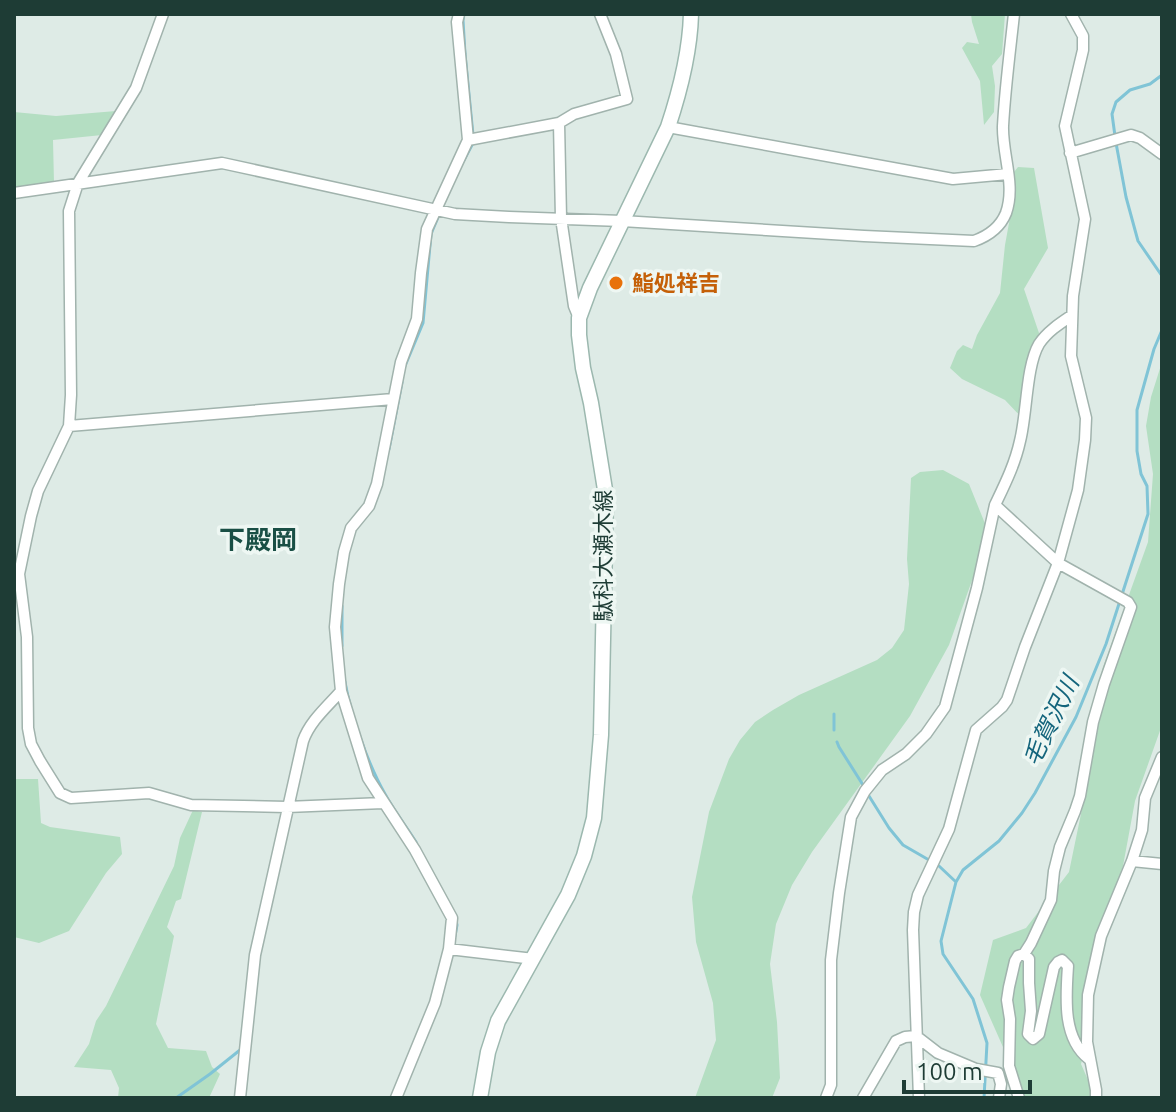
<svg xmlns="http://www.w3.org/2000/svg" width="1176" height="1112" viewBox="0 0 1176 1112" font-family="Ubuntu,'Noto Sans JP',sans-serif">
<rect width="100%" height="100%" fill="#deebe6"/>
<path fill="#b4dec2" d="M971 14H1005L1002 54 992 66 995 86 994 112 984 125 980 81 962 48 967 42 979 44 972 22Z
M116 111 102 135 53 140 54 183 14 187V112L56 116Z
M1018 167 1034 168 1048 248 1024 289 1039 333 1025 421 1005 400 962 379 950 368 957 351 963 345 972 349 977 335 1000 293 1005 245 1015 190 1014 172Z
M1162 362V725L1135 801 1123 866 1091 958 1087 976 1082 1028 1087 1042 1081 1064 1092 1089V1098H1021L1018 1081 980 995 993 940 1026 928 1069 872 1095 746 1102 670 1148 542 1153 474 1146 426 1151 397Z
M943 470 969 484 986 526 975 572 949 645 910 716 812 852 792 885 776 924 770 964 777 1022 780 1078 772 1098H695L716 1040 713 1003 696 942 692 897 709 812 729 759 740 740 755 722 773 710 799 695 877 660 892 648 904 630 909 584 907 559 911 478 920 472Z
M14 779H38L41 823 50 827 120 837 122 854 106 873 69 931 39 943 14 937Z
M193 810 202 812 181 899 176 901 167 927 174 936 156 1024 168 1048 206 1051 212 1067 220 1074 209 1098H118L119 1088 111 1070 74 1067 89 1044 96 1021 106 1006 174 866 180 838Z"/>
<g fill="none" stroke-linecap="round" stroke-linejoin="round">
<path stroke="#80c4d6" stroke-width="3" d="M464 14 463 20 465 54 473 135 472 145 464 160
M1115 136 1112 114 1116 102 1130 90 1150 84 1162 75
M1116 143 1126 197 1138 241 1162 276
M405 366 423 323 431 234 439 215
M389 449 402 382
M342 646V606
M345 682C351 716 368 764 385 794 394 811 406 826 416 842
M834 714V730
M837 742 839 747 863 785
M869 796 889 828 903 845 929 860
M939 866 956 882
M455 936 457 925 456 920
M176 1098 210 1074 240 1050
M984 1098 987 1043 973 999 943 954 941 941 956 882 963 870 999 841 1022 813 1035 793 1076 717 1106 644 1148 514 1147 486 1141 474 1137 451V410L1154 349 1162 330"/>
<g stroke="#a1b3ad" stroke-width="13">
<path id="minor" d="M163 14 136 88 78 183 69 211 71 395 69 426 38 491 31 516 19 574 27 637 28 728 31 744 40 761 60 793 71 798 149 793 191 805 287 807 383 803
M559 123 561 218 574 306 579 318
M668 127 953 179 1008 174
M468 140 559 123 574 114 627 99 616 54 600 14
M1070 153 1131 135 1140 138 1162 154
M14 193 222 163 455 214 509 217 622 221 864 236 974 241C988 236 1000 228 1006 213 1016 185 1002 154 1003 126 1005 89 1010 51 1014 14
M69 426 393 399
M995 505C1005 484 1015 464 1020 441 1027 414 1026 366 1039 344 1047 332 1059 324 1071 316
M1132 861 1162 864
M449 949 534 959
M1024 954 1029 959V983L1031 1011 1028 1034 1033 1039 1039 1034 1054 967 1058 962 1062 960 1068 966C1066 997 1062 1038 1089 1059
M916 1036 938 1053 976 1069 998 1073 1001 1084 999 1098
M240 1098 255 955 303 741C310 721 327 707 341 691
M396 1098 435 1003 449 949 452 918 415 850 368 778 341 691 335 627 339 584 344 552 351 528 369 506 377 484 401 362 417 319 421 273 427 229 468 140 457 22 459 14
M826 1098 831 1085V960L839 893 851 817 865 791 882 770 906 754 926 734 945 707 977 588 995 505 1058 563 1128 602 1131 607 1104 684 1093 722 1080 796 1075 811 1060 847 1054 871 1051 900 1031 943 1024 954 1018 956 1015 961 1009 987 1007 1000 1010 1019 1009 1066 1019 1098
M863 1098 896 1041 905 1037 916 1036
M919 1098 913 930 914 912 918 895 949 829 976 730 1002 707 1007 700 1025 647 1058 563 1078 490 1085 440 1086 418 1071 356 1073 296 1085 219 1065 126 1083 50V36L1071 14
M1096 1098V1090L1087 1042 1088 995 1101 936 1132 861 1142 830 1145 798 1162 757"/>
</g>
<g stroke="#9cb8af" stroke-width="17">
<path id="secondary" d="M480 1098 488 1052 498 1021 568 895 584 856 594 818 601 735 606 496 591 403 583 368 579 335V318L590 288 668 127C680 91 690 52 691 14"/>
</g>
<use href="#minor" stroke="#fff" stroke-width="10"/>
<use href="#secondary" stroke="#fff" stroke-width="14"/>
</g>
<circle fill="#e8710a" stroke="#eef7f3" stroke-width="3" cx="616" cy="283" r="8"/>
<g text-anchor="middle" stroke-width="7" stroke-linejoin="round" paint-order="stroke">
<g font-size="22" font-weight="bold" fill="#c56008" stroke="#eef7f3" text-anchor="start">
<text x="632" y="291">鮨処祥吉</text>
</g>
<g font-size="22" fill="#1e3c35" stroke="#eef7f3">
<text transform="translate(603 556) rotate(-90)" y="8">駄科大瀬木線</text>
</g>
<g font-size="24" font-style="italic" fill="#14657c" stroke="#eef7f3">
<text transform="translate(1051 721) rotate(-64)" y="8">毛賀沢川</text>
</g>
<g font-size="26" font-weight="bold" fill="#194f45" stroke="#eef7f3">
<text x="258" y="549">下殿岡</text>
</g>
</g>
<rect width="1176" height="1112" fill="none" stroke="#1e3c35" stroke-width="32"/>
<path d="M904 1080v12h126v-12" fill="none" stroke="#1e3c35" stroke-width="4"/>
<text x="916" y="1080" font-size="24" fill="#1e3c35" stroke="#eef7f3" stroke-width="6" paint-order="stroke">100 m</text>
</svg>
